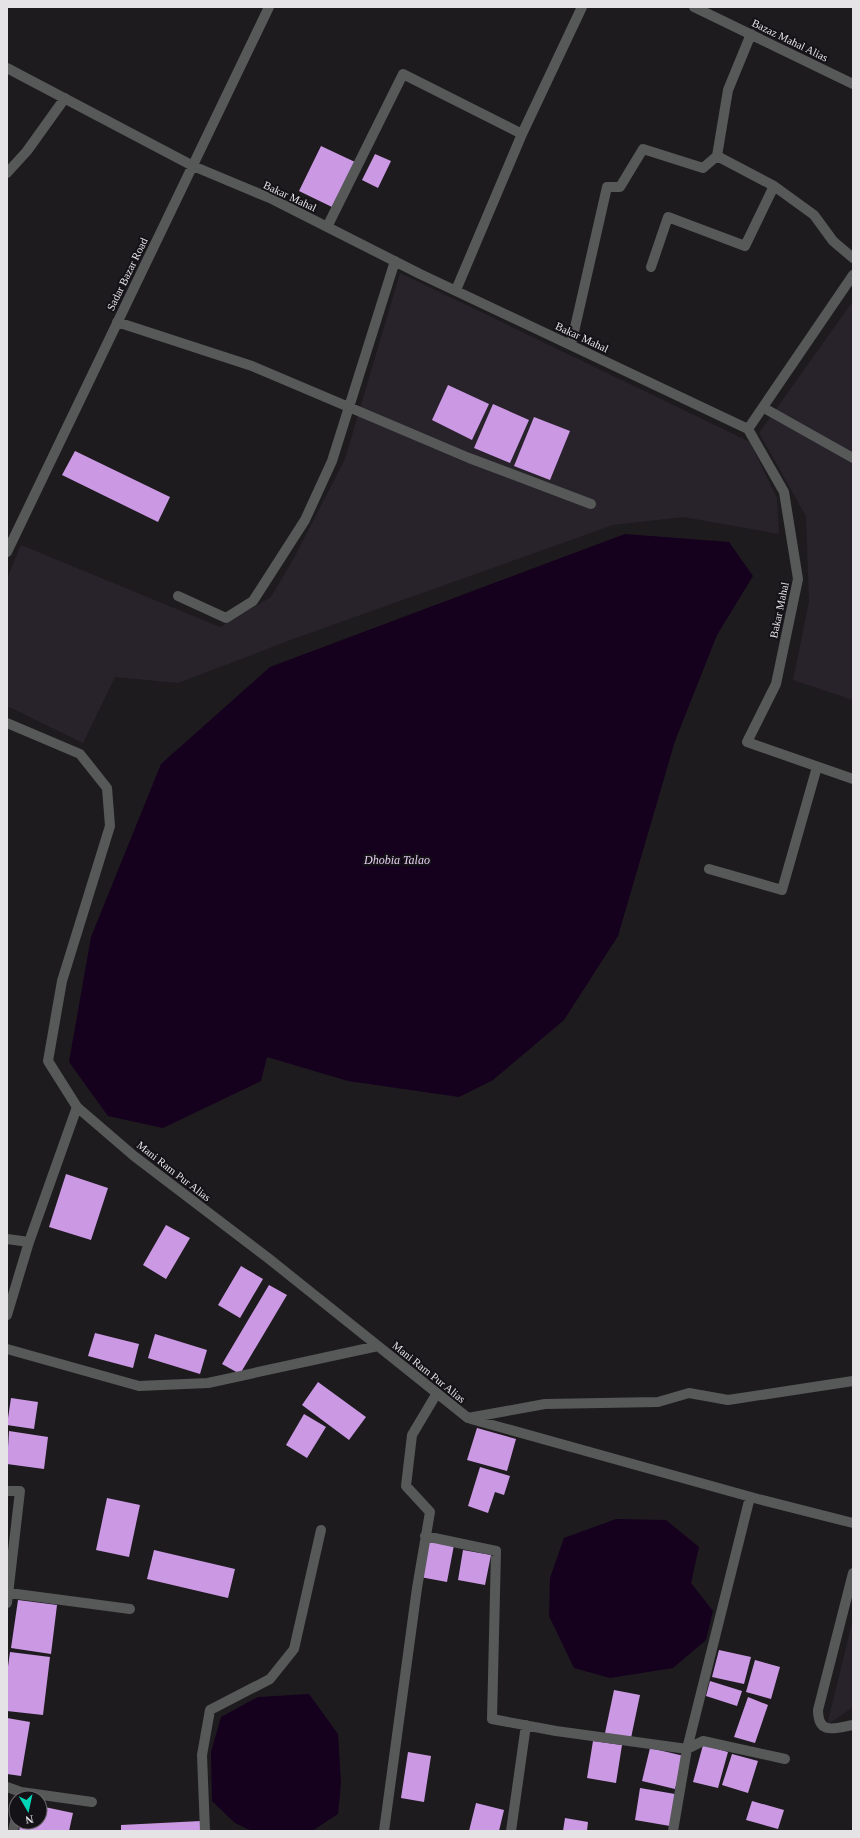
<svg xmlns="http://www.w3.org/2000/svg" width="860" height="1838" viewBox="0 0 860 1838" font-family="'Times New Roman',serif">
<rect width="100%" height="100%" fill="#1e1b1f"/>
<path fill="#28222b" d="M400 273 750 442 777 498 779 534 683 517 613 525 293 639 178 683 115 677 83 743 7 706V579L21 545 220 627 271 597 294 558 345 459Z
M853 301V700L793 680 809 602 806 516 759 433Z
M853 1619V1707L827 1725Z"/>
<path fill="#15001e" d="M625 534 729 542 753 576 717 635 675 741 618 936 564 1020 493 1080 459 1097 348 1081 267 1057 261 1081 163 1128 108 1116 69 1062 91 937 161 764 270 667Z
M616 1519 666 1520 699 1547 691 1583 713 1611 706 1640 673 1668 610 1678 574 1668 549 1616 550 1578 564 1538Z
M309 1694 338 1734 341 1783 338 1814 312 1831H252L235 1823 212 1801 211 1752 221 1717 258 1697Z"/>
<path fill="#cb99e4" d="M321 146 355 162 332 207 299 191Z
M375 154 391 161 378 188 362 180Z
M448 385 489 404 472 440 432 420Z
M493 404 529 420 510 463 474 448Z
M534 417 570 431 550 480 514 466Z
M75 451 170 497 158 522 62 475Z
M66 1174 108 1188 91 1240 49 1227Z
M166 1225 190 1238 166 1279 143 1265Z
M241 1266 263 1279 240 1318 218 1305Z
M269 1285 287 1295 240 1374 222 1364Z
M95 1333 139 1344 133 1368 88 1356Z
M155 1334 207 1350 200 1374 148 1358Z
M318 1382 366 1417 349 1440 302 1405Z
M11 1398 38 1402 34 1429 7 1425Z
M304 1414 326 1427 307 1458 286 1445Z
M477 1428 516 1439 507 1471 467 1460Z
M9 1431 48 1437 44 1469 7 1464Z
M480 1467 510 1476 504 1495 495 1492 488 1513 468 1506Z
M107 1498 140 1505 129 1557 96 1550Z
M428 1540 454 1545 447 1582 420 1577Z
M154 1550 235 1569 228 1598 147 1579Z
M463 1550 491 1555 485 1585 458 1580Z
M18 1600 57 1605 51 1654 11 1648Z
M719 1650 751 1657 744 1684 712 1677Z
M10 1652 50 1657 43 1715 7 1711V1674Z
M755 1660 780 1667 771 1699 746 1692Z
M710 1681 742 1691 737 1706 706 1696Z
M614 1690 640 1695 631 1738 605 1733Z
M748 1697 768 1705 755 1743 734 1737Z
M7 1718 30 1722 21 1776 7 1774Z
M593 1741 622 1745 616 1783 587 1778Z
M703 1745 728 1752 718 1788 693 1782Z
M650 1748 684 1756 675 1789 642 1781Z
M408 1752 431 1756 424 1802 401 1798Z
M732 1754 758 1761 748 1793 722 1785Z
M640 1788 675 1794 670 1826 635 1820Z
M752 1801 784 1810 778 1829 746 1820Z
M476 1803 504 1810 499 1831H469Z
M40 1806 73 1813 69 1831H19L21 1822H40Z
M565 1818 588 1822 587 1831H563Z
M201 1821 202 1831H121V1825Z"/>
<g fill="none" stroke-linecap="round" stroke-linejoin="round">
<path stroke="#565958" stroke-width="10" d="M764 408 853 458"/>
<path stroke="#565958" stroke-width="10" d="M694 7 853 84
M7 68 193 166 272 199 420 274 748 429 784 492 798 579 776 684 747 742 853 779
M717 156 728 90 751 34
M7 173 27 151 65 98
M327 227 403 74 522 134
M651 267 668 217 745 246 774 186
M456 290 522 134 582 7
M117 322 252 366 469 458 591 504
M571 345 607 187H620L643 149 703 168 717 156 774 186 814 215 833 241 853 258
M748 429 853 275
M7 552 269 7
M178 596 226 618 253 601 305 520 332 461 395 261
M7 723 80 754 107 788 110 826 62 981 48 1061 77 1107 134 1156 268 1258 468 1418 545 1404 658 1402 689 1393 728 1400 853 1381
M709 869 782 890 817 767
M7 1239 29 1242
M7 1315 29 1242 77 1107
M7 1349 139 1386 208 1383 378 1346
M471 1419 758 1499 853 1523
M7 1491H20L7 1603
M425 1536 496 1551 492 1719 556 1731 687 1749 703 1741 785 1759
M853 1573 818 1710C818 1736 836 1728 853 1725
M9 1593 130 1609
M7 1787 21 1792 92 1802
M13 1831 16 1817
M205 1831 202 1755 210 1710 270 1679 294 1649 321 1530
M384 1831 417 1588 430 1512 406 1486 412 1435 437 1393
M511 1831 526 1725
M673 1831 687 1749 750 1497"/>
</g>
<g text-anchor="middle" stroke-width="4" stroke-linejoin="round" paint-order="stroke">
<g font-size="11" fill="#e5e3e6" stroke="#141216">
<text transform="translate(790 40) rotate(26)" y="4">Bazaz Mahal Alias</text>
<text transform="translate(290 196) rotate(25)" y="4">Bakar Mahal</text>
<text transform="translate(127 274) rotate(-64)" y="4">Sadar Bazar Road</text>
<text transform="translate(582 337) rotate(25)" y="4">Bakar Mahal</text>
<text transform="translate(779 610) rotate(-78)" y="4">Bakar Mahal</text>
<text transform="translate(174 1171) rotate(38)" y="4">Mani Ram Pur Alias</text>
<text transform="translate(429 1372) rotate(39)" y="4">Mani Ram Pur Alias</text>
</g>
<g font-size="12" font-style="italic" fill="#e6cdf3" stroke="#141216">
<text x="397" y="864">Dhobia Talao</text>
</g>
</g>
<rect width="860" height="1838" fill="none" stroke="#e5e3e6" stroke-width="16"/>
<g transform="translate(28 1810) rotate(171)"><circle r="19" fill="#141216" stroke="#686669"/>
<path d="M0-3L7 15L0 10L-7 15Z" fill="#00d5b7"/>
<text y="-6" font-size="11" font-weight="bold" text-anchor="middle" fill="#e5e3e6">N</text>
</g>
</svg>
